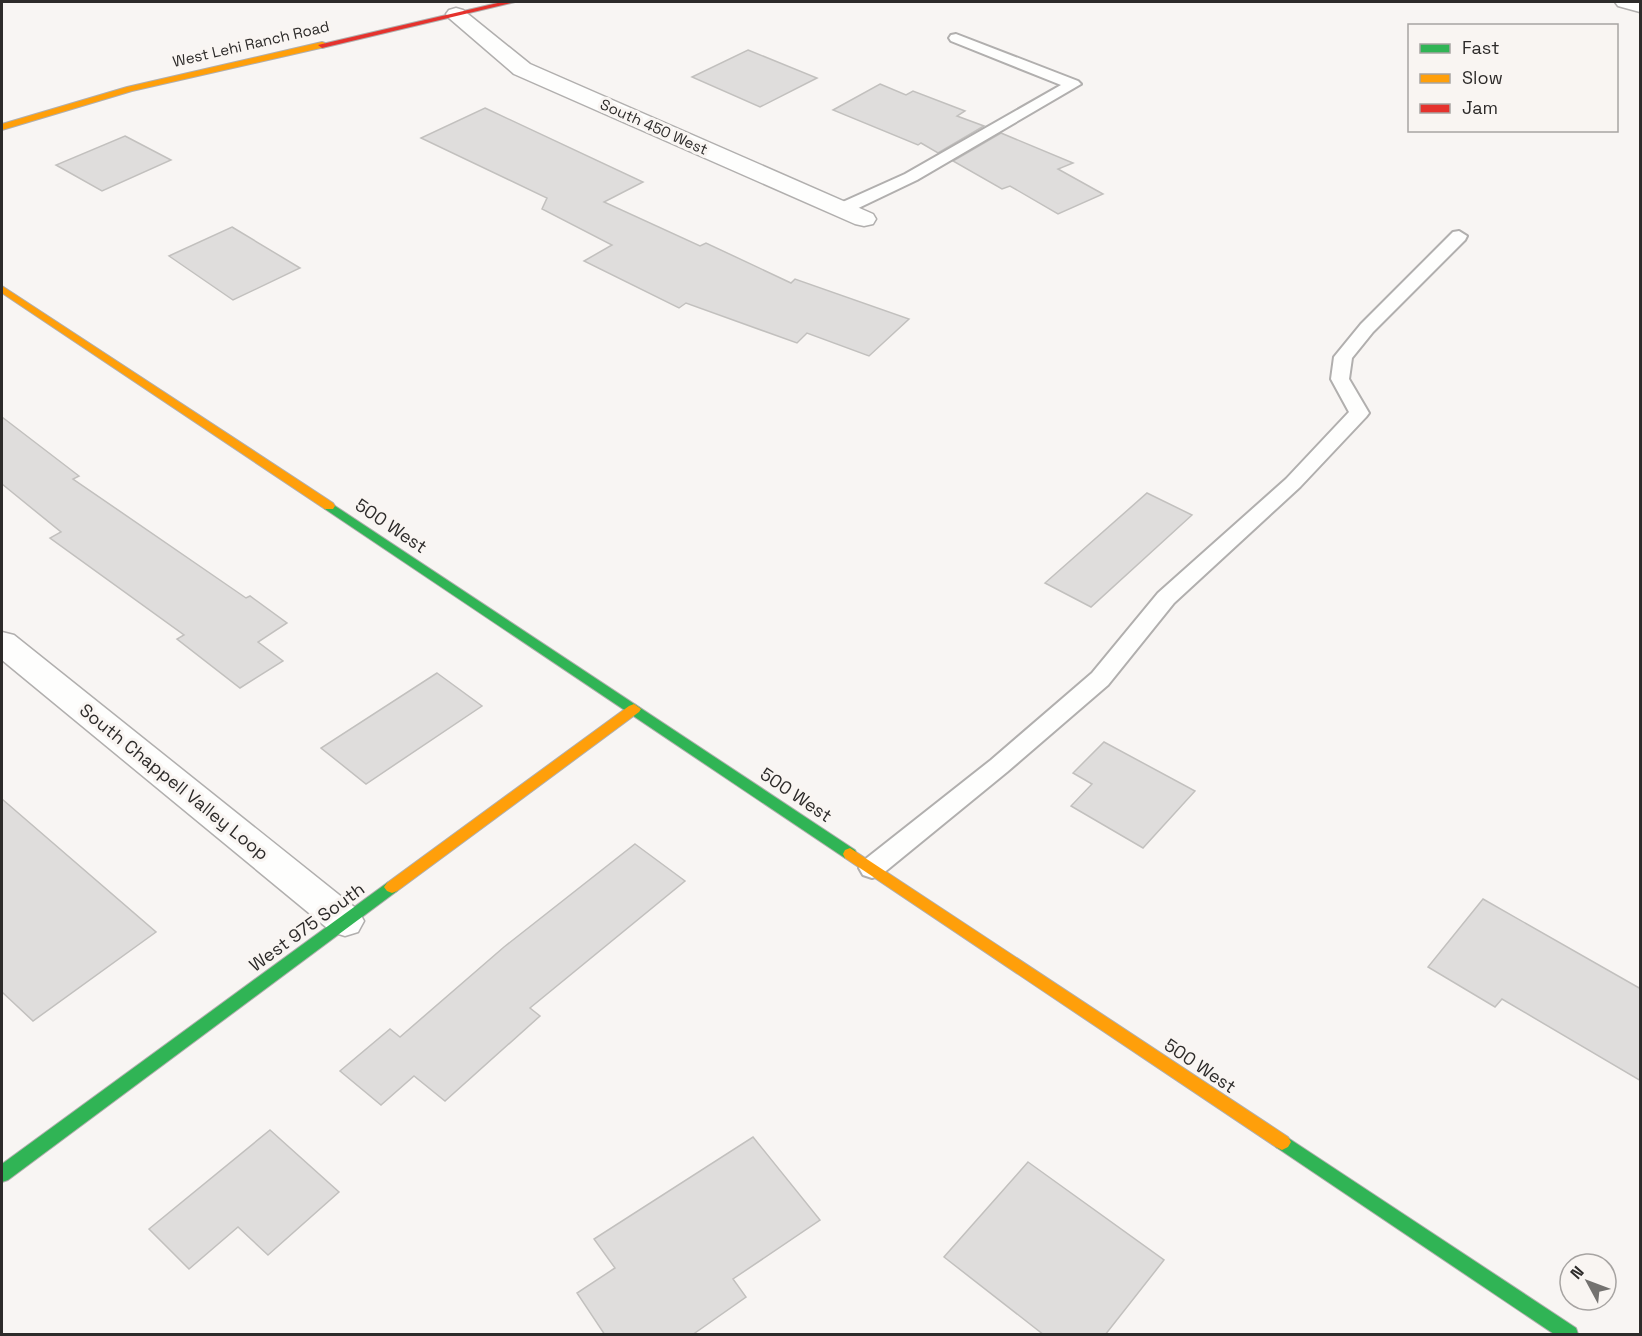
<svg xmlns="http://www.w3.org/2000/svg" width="1642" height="1336" viewBox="0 0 1642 1336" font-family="'Space Grotesk',sans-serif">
<rect width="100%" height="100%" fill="#f8f5f3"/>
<path fill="#dfdddc" stroke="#c2c0be" stroke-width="1.5" d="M748 50 817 78 760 107 692 77Z
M880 84 906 95 913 91 965 111 957 116 984 126 938 153 921 143 918 145 833 110Z
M485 108 643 182 604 202 700 246 706 243 791 283 795 279 909 319 869 356 807 333 797 343 686 303 679 308 584 261 612 245 542 209 547 198 421 138Z
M1001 133 1073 163 1058 169 1103 194 1058 214 1010 186 1002 189 953 161Z
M125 136 171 160 102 191 56 165Z
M232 227 300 268 233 300 169 256Z
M2 417 79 476 73 479 246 598 250 596 287 623 258 642 283 661 240 688 177 639 184 635 50 538 61 532 2 484Z
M1147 493 1192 515 1091 607 1045 583Z
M437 673 482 706 366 784 321 748Z
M1104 742 1195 791 1143 848 1071 806 1092 784 1073 773Z
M2 799 156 932 33 1021 2 992Z
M635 844 685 881 530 1008 540 1016 445 1101 414 1076 381 1105 340 1071 390 1029 400 1037 504 947Z
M1483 899 1641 989V1081L1502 999 1495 1007 1428 967Z
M270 1130 339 1192 268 1255 238 1227 189 1269 149 1229Z
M753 1137 820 1220 733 1279 746 1297 692 1335H605L577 1293 615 1268 594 1239Z
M1028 1162 1164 1260 1105 1335H1044L944 1257Z"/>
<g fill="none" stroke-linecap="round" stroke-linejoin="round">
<g stroke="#b1afae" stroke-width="4">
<path id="lane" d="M956 34 1078 81 1081 84 917 180 848 213H836L834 209 836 205 905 174 1061 85 951 41 949 38 951 35Z
M1459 231 1467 236 1465 240 1373 332 1352 358 1349 379 1369 413 1366 417 1300 487 1174 603 1108 685 1007 772 881 875 872 878 863 875 859 868 863 861 991 760 1092 673 1158 593 1286 479 1349 412 1331 379 1334 357 1361 324 1453 232Z"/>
</g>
<g stroke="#b1afae" stroke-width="3">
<path id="street" d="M1615 2H1640V12L1618 6Z
M456 8 463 10 530 64 873 214 876 219 873 224 864 226 855 224 514 74 449 18 446 14 449 10Z
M2 632 14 635 358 910 364 921 358 932 345 936 332 932 2 660Z"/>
</g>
<g stroke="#b1afae" stroke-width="2">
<path id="fast" d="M329 502 855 850 857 854 855 858H845L325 509 323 506Z
M392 881 397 883 400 887 397 891 8 1180 2 1182V1164L387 883Z
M1282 1134 1576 1328 1578 1334H1554L1276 1147 1273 1142 1276 1137Z"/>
</g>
<g stroke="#b1afae" stroke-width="2">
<path id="slow" d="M322 42 325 43V47L132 91 2 130V124L127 87Z
M2 286 333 503 335 506 333 509H325L2 293Z
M634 704 641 709 639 712 397 891 392 893 387 891 384 887 387 883 629 706Z
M850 848 1288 1137 1291 1142 1288 1147 1282 1150 1276 1147 845 858 843 854 845 850Z"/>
</g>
<g stroke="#b1afae" stroke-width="2">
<path id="jam" d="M502 2H515L322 48 318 45Z"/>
</g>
<use href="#lane" fill="#fefefd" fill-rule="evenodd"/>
<use href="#street" fill="#fefefd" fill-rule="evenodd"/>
<use href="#fast" fill="#30b455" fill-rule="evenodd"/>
<use href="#slow" fill="#ff9f0a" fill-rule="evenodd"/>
<use href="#jam" fill="#e5322d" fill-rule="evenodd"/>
</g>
<g text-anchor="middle" stroke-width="6" stroke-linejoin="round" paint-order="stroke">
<g font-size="15" fill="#2d2b2a" stroke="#f9f5f2">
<text transform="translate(251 44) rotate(-13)" y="5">West Lehi Ranch Road</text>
<text transform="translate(654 127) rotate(24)" y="5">South 450 West</text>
</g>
<g font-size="18" fill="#2d2b2a" stroke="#f9f5f2">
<text transform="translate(391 526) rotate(34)" y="6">500 West</text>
<text transform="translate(174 782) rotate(39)" y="6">South Chappell Valley Loop</text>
<text transform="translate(796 795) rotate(34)" y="6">500 West</text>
<text transform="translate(307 927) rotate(-36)" y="6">West 975 South</text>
<text transform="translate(1200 1066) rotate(34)" y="6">500 West</text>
</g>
</g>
<rect width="1642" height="1336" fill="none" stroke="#2d2b2a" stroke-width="6"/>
<rect x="1408" y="24" width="210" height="108" fill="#f9f5f2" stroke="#a7a4a2" stroke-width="1.5"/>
<rect x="1420" y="44" width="30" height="9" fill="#30b455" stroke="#a7a4a2" stroke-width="1.5"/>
<text x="1462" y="54" font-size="18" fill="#2d2b2a">Fast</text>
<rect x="1420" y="74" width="30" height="9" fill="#ff9f0a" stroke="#a7a4a2" stroke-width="1.5"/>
<text x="1462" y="84" font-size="18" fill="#2d2b2a">Slow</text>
<rect x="1420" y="104" width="30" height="9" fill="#e5322d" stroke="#a7a4a2" stroke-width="1.5"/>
<text x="1462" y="114" font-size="18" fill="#2d2b2a">Jam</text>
<g transform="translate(1588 1282) rotate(311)"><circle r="28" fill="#f9f5f2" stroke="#a7a4a2" stroke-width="1.5"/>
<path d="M0-4.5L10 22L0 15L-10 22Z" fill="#747270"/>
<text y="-9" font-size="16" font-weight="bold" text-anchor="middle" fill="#2d2b2a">N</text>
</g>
</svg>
